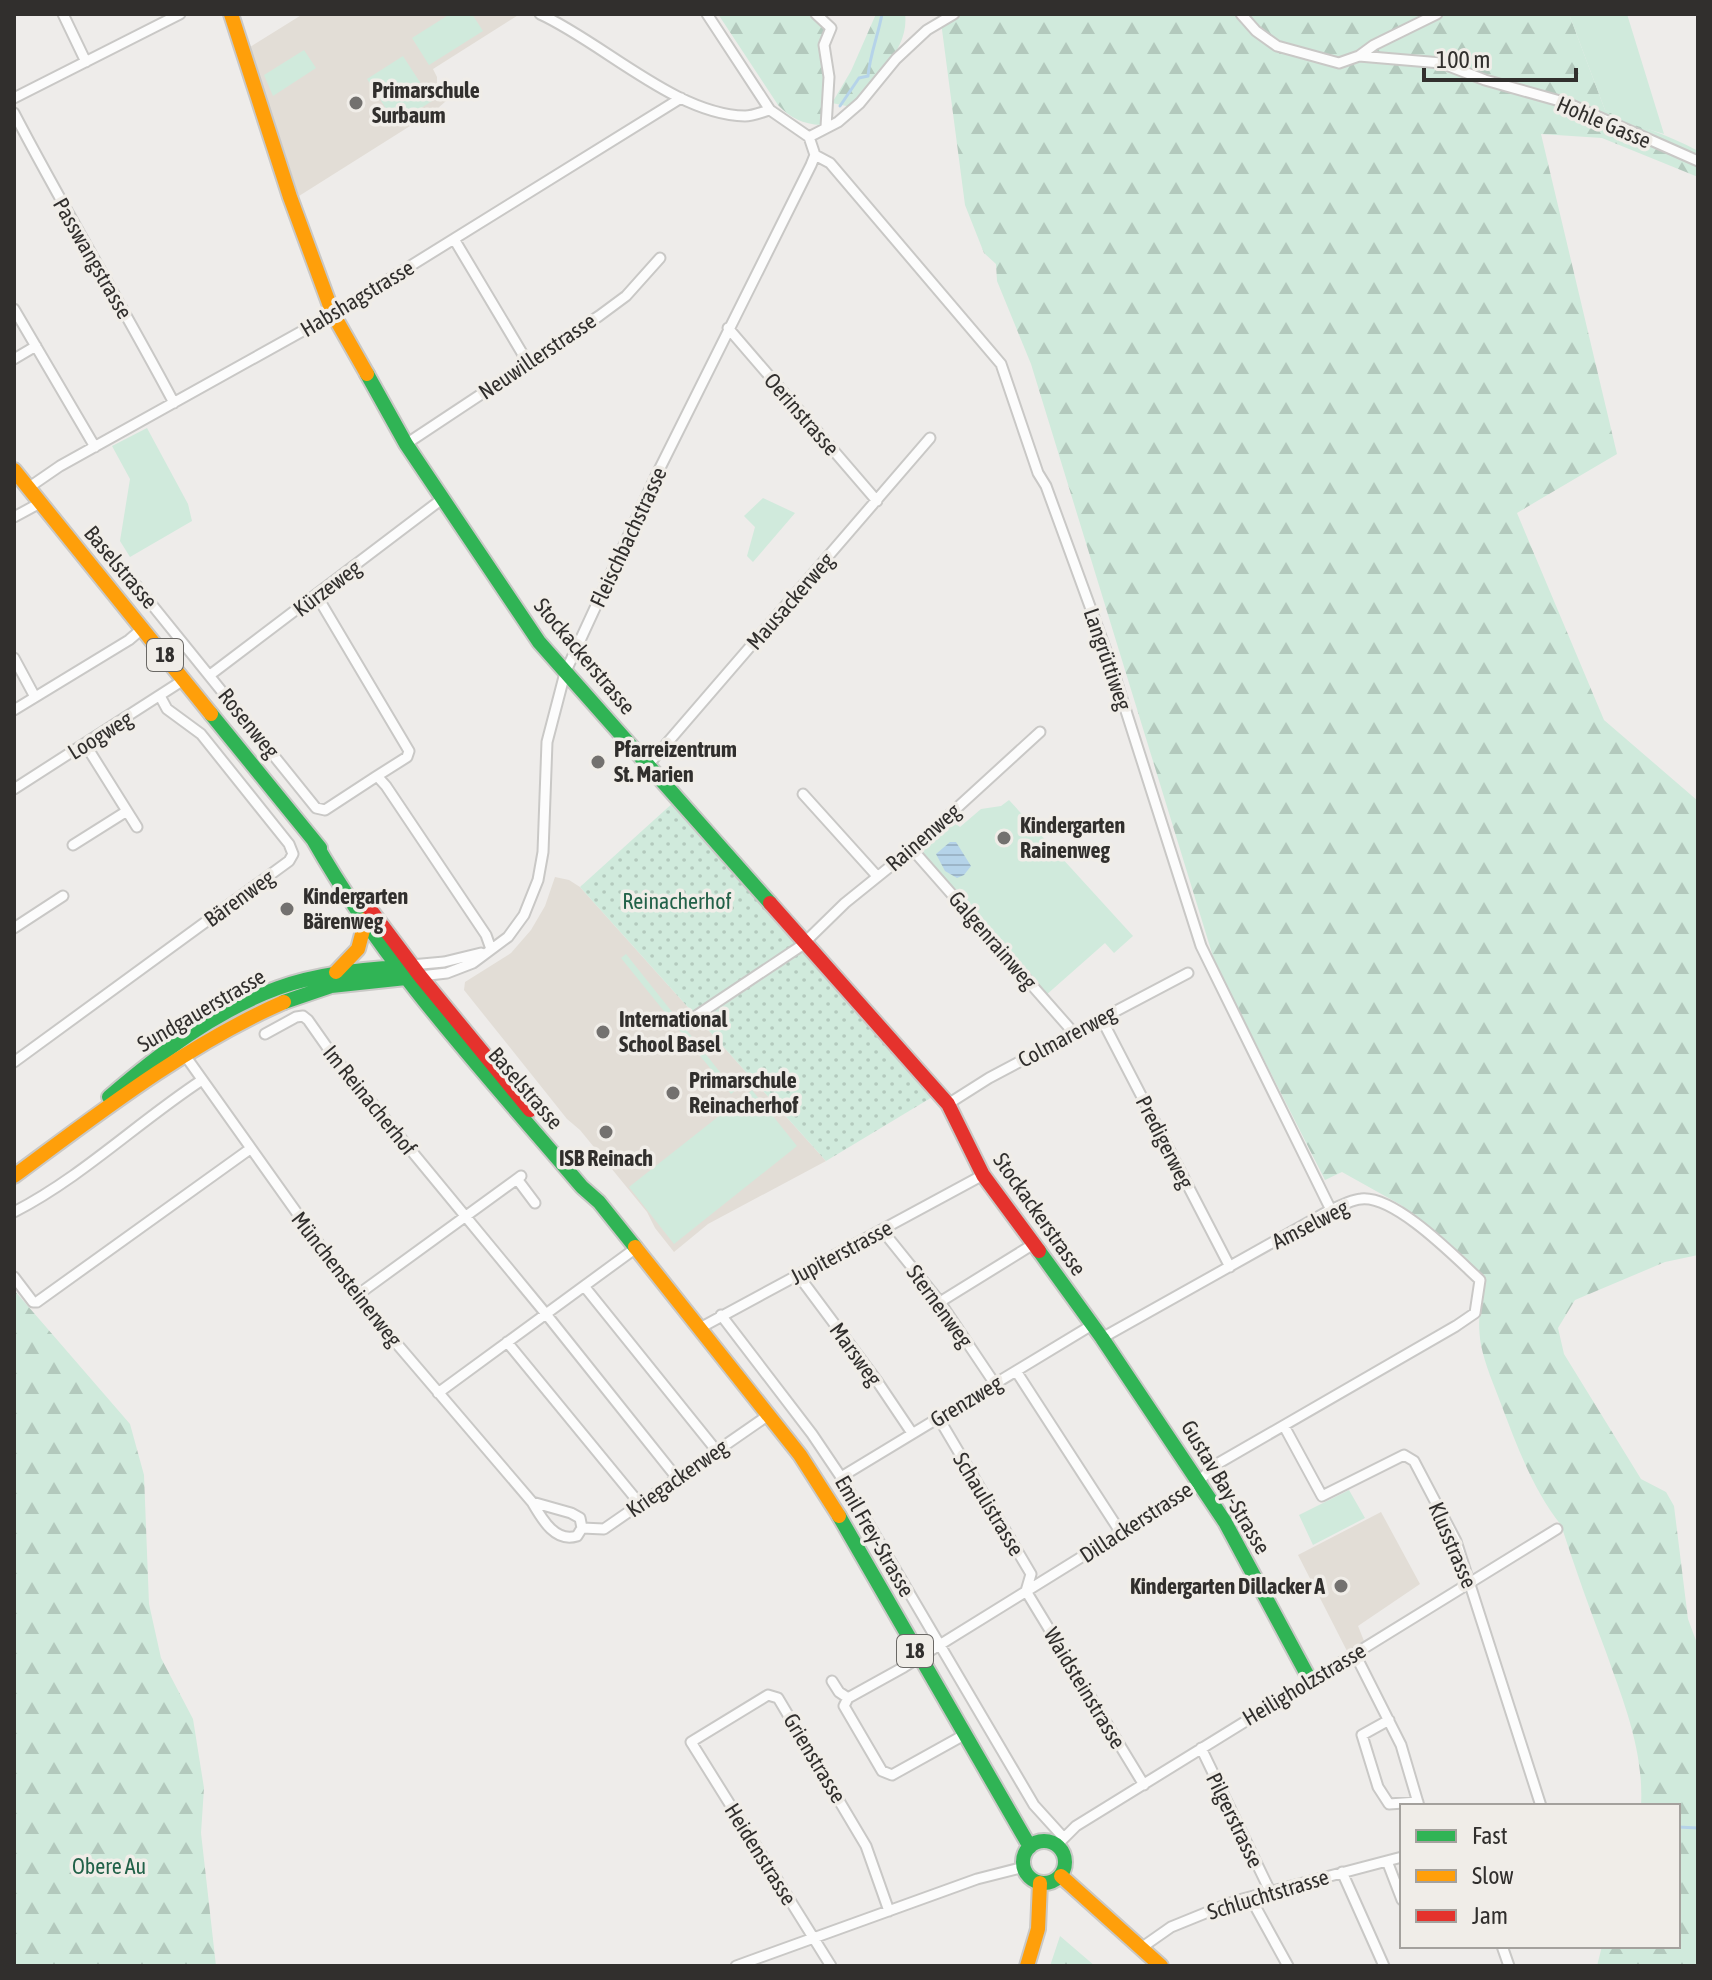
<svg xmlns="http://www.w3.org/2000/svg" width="1712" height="1980" viewBox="0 0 1712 1980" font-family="'Asap Condensed',sans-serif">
<defs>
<pattern id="grass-dots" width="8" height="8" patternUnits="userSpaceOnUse" patternTransform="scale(2)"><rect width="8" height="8" fill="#d0eadc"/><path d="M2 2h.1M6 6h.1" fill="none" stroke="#b3c9bd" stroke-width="1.8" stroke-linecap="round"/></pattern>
<pattern id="forest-firs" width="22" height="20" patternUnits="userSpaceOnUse" patternTransform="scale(2)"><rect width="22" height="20" fill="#d0eadc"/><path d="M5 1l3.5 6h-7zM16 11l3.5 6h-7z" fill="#b3c9bd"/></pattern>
<pattern id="water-rules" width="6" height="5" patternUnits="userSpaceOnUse" patternTransform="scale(2)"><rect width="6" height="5" fill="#b5d3e9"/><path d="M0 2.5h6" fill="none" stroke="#9cb5c8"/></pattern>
</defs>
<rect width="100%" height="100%" fill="#eeecea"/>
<path fill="#e2ddd6" d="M303 14H520L433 69 437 77V85L446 101 437 109 299 196 250 47Z
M555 877 569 880 580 887 826 1161 708 1224 674 1252 655 1228 647 1212 580 1130 567 1119 464 990 465 982 511 953 531 930 545 906Z
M1381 1512 1420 1584 1358 1626 1364 1641 1347 1651 1298 1555Z"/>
<path fill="url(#grass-dots)" d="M675 801 934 1096 826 1161 580 887Z"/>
<path fill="url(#forest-firs)" d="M718 14H808L827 32V108L821 125C803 124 790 118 778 105Z
M876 14H905C910 50 872 81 851 107L832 103 851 71Z
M954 14H1569L1605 110C1635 126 1668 134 1698 151V177L1602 138 1541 134 1617 454 1517 513 1604 720 1698 801V1255L1665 1262 1575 1300 1558 1328 1564 1354 1641 1479 1666 1492 1674 1506 1688 1619 1698 1646V1966H1597L1602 1946H1678V1806H1641C1644 1751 1624 1703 1606 1652 1590 1610 1575 1568 1561 1525 1533 1490 1517 1446 1501 1404 1494 1385 1485 1365 1481 1345 1477 1322 1480 1301 1485 1278L1401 1205 1342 1172 1325 1180 1215 963 1031 364 997 281 996 264 984 253 965 205 941 22Z
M14 1290 130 1424 144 1475 149 1604 161 1658 193 1719 204 1788 201 1833 216 1966H14Z
M1060 1936 1095 1966H1050Z"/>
<path fill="#d0eadc" d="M450 14H472L483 31 429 65 412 38Z
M1569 14H1627L1664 134 1634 125 1605 110Z
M304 50 316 68 273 96 264 75Z
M403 56 432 101 396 124 367 79Z
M147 428 188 504 192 521 130 557 120 541 130 479 112 446Z
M763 498 795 513 753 562 747 556 755 527 744 516Z
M1009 800 1133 936 1114 953 1105 943 1045 996 919 854 954 822 960 827 981 809 1001 806Z
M626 954 735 1091 731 1094 621 958Z
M752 1090 797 1146 674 1244 629 1187Z
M1349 1490 1365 1518 1313 1545 1299 1515Z"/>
<path fill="url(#water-rules)" d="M950 842H956L971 866 964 875 957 878 945 871 936 854Z"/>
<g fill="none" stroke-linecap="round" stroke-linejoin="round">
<path stroke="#b5d3e9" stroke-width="3" d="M840 106 859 78 868 76C870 54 878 36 882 14
M1678 1827 1698 1828"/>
<g stroke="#c9c8c6" stroke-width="13">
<path id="street" d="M63 14 86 62
M540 14C602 42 676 115 745 116 753 116 762 112 770 110
M707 14 770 110 809 137
M816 14 831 28 824 45 829 77 826 127
M1241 14 1256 31 1277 46 1339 63 1359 56 1441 63 1485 80 1567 103 1698 161
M1359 56 1374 45 1437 14
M14 98 180 14
M14 113C65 211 122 305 174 403
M809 137 838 122 860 103 896 59 927 30 954 14
M815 155 830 163 1001 364 1038 473 1046 486 1111 664 1201 946 1331 1210
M454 239 528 363
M14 309 95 447
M728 328 877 501
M14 359 36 346
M406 444 599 316 626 296 660 258
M28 488 60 466 333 314 681 98
M14 517 40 503
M136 585 316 808 325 810 377 776 386 786 486 935 491 949
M317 596 409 751 407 757 377 776
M14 658 35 697
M210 675 442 499
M14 710 129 640 143 628
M85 744 137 827
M649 764 930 438
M14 789 185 679
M803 794 877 876
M73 845 127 811
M912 849 1073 1032
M14 928 63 896
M411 965 444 962 481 953
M420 976 447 973 473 963 508 937 524 915 538 880 543 852 547 742 565 673 655 478 811 165 815 155 809 137
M693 1018 801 946 845 903 912 849 1040 732
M1101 1018 1230 1267
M265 1034 296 1017 303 1016 308 1020 334 1057 546 1314 677 1478
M184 1054 356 1296 532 1502C542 1519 555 1543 577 1536L582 1528 580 1518 571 1513 532 1502
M14 1062 289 861 293 854 289 844 201 734 167 709 160 696
M948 1104 989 1078 1188 973
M517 1179 535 1203
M14 1212C82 1177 138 1122 202 1080
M882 1230 940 1302 995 1384
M798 1275 877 1381 912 1433
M14 1277 33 1302H37L250 1149
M584 1286 716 1450
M356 1296 521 1176
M940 1302 1032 1245
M721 1315 812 1434 841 1477 1034 1805 1063 1837
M700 1328 983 1175
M507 1342 640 1504
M1016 1371 1121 1533
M438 1393 636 1248
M938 1417 1031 1574 1026 1591 1144 1785
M1284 1426 1322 1496 1404 1455 1414 1461 1456 1541 1541 1806
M841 1477 1092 1325
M582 1528 604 1529 770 1414
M1355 1654 1401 1745 1419 1806
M832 1681 839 1692 848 1698
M1389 1720 1362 1735 1378 1787 1389 1804 1418 1802
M964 1735 892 1775 882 1771 844 1706 848 1698 904 1667 1188 1491 1217 1464 1456 1326 1475 1313 1480 1280C1455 1257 1395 1195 1361 1199 1350 1200 1335 1208 1325 1213L1102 1338
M1201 1748 1270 1891
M1057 1845 1076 1826 1557 1529
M1387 1861 1402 1900
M1342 1872 1384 1966
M1250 1897 1288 1966
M1502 1946 1509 1966
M1141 1948 1171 1927 1235 1901 1402 1857
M736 1966 977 1879 1024 1867
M831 1966 691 1742 768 1695 778 1698 866 1846 889 1911"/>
</g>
<g stroke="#c9c8c6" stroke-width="18">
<path id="fast" d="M367 374 406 444 539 642 770 903
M211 714 320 848
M314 841C386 968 488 1076 582 1187L599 1202 635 1247
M284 1002 331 986 406 978
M109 1097C159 1054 215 1011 278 988 316 974 358 970 398 967
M1039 1251 1102 1338 1225 1522 1310 1680
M839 1516 1030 1847
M1023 1862a21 21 0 1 1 42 0a21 21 0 1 1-42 0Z"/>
</g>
<g stroke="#c9c8c6" stroke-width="18">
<path id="slow" d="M231 14 290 197 333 314 367 374
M14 470 211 714
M336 972 358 949 366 919
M14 1176C99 1113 186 1045 284 1002
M635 1247 800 1455 839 1516
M1061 1876 1161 1966
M1027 1966 1038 1929 1040 1883"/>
</g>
<g stroke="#c9c8c6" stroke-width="18">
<path id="jam" d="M770 903 948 1104 983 1175 1039 1251
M366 904 420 976 530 1110"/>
</g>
<use href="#street" stroke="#fcfcfc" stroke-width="9"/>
<use href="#fast" stroke="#30b455" stroke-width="14"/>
<use href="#slow" stroke="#ff9f0a" stroke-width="14"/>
<use href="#jam" stroke="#e5322d" stroke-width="14"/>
</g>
<g fill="#73716f" stroke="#f0ede8" stroke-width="3">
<circle cx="356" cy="103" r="8"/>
<circle cx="598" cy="762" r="8"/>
<circle cx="1004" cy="838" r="8"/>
<circle cx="287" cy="909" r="8"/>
<circle cx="603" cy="1032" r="8"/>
<circle cx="673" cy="1093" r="8"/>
<circle cx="606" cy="1132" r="8"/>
<circle cx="1341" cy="1586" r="8"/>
</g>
<g text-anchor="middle" stroke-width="7" stroke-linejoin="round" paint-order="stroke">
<g fill="#f0ede8" stroke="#6a6865" stroke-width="2">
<rect x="147" y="639" width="36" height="32" rx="6"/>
<rect x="897" y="1635" width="36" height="32" rx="6"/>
</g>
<g font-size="20" font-weight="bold" fill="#312f2d">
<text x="165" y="662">18</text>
<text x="915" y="1658">18</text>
</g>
<g font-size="22" font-weight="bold" fill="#312f2d" stroke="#f0ede8" text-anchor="start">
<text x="372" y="98">Primarschule<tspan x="372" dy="25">Surbaum</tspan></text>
<text x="614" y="757">Pfarreizentrum<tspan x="614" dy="25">St. Marien</tspan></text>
<text x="1020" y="833">Kindergarten<tspan x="1020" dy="25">Rainenweg</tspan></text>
<text x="303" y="904">Kindergarten<tspan x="303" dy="25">Bärenweg</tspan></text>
<text x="619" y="1027">International<tspan x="619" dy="25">School Basel</tspan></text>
<text x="689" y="1088">Primarschule<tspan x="689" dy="25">Reinacherhof</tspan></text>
<text x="606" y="1166" text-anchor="middle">ISB Reinach</text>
<text x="1325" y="1594" text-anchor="end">Kindergarten Dillacker A</text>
</g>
<g font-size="22" fill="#312f2d" stroke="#f0ede8">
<text transform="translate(1604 122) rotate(23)" y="8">Hohle Gasse</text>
<text transform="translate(93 258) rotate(60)" y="8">Passwangstrasse</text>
<text transform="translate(357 298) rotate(-31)" y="8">Habshagstrasse</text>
<text transform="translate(537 356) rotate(-34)" y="8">Neuwillerstrasse</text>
<text transform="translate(802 414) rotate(49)" y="8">Oerinstrasse</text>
<text transform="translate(628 537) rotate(-65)" y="8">Fleischbachstrasse</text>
<text transform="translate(121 567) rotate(50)" y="8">Baselstrasse</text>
<text transform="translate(327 588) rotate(-37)" y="8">Kürzeweg</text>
<text transform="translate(790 601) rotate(-49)" y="8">Mausackerweg</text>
<text transform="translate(585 656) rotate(50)" y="8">Stockackerstrasse</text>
<text transform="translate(1108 659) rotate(71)" y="8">Langrüttiweg</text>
<text transform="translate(249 723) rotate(51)" y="8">Rosenweg</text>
<text transform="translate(100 735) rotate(-32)" y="8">Loogweg</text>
<text transform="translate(923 837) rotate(-41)" y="8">Rainenweg</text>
<text transform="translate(239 898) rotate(-36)" y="8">Bärenweg</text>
<text transform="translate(993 940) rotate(49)" y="8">Galgenrainweg</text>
<text transform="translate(201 1010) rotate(-30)" y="8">Sundgauerstrasse</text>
<text transform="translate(1067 1036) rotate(-28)" y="8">Colmarerweg</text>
<text transform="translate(526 1088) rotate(49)" y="8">Baselstrasse</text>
<text transform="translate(370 1100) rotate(51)" y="8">Im Reinacherhof</text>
<text transform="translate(1165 1142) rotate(63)" y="8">Predigerweg</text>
<text transform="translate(1040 1214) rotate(55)" y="8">Stockackerstrasse</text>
<text transform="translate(1310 1224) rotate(-27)" y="8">Amselweg</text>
<text transform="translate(841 1252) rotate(-28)" y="8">Jupiterstrasse</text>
<text transform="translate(347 1279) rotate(52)" y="8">Münchensteinerweg</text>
<text transform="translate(940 1306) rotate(54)" y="8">Sternenweg</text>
<text transform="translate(856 1354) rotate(54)" y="8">Marsweg</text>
<text transform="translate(966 1401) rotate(-31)" y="8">Grenzweg</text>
<text transform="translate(677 1478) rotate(-35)" y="8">Kriegackerweg</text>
<text transform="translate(1226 1487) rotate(59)" y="8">Gustav Bay-Strasse</text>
<text transform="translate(989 1504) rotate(59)" y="8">Schaulistrasse</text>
<text transform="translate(1136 1522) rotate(-33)" y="8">Dillackerstrasse</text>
<text transform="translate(875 1536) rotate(60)" y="8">Emil Frey-Strasse</text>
<text transform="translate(1453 1545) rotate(67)" y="8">Klusstrasse</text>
<text transform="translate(1304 1684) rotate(-31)" y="8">Heiligholzstrasse</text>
<text transform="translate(1085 1688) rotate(59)" y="8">Waidsteinstrasse</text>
<text transform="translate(815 1758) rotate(59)" y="8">Grienstrasse</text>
<text transform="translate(1235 1820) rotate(64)" y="8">Pilgerstrasse</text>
<text transform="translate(761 1854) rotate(58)" y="8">Heidenstrasse</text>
<text transform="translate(1268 1894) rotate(-17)" y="8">Schluchtstrasse</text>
</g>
<g font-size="22" fill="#216148" stroke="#f0ede8">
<text x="677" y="909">Reinacherhof</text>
<text x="109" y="1874">Obere Au</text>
</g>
</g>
<rect width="1712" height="1980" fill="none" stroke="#312f2d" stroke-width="32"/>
<rect x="1400" y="1804" width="280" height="144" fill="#f0ede8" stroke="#a4a19d" stroke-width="2"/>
<rect x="1416" y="1830" width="40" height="12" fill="#30b455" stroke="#a4a19d" stroke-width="2"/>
<text x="1472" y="1844" font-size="24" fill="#312f2d">Fast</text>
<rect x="1416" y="1870" width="40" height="12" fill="#ff9f0a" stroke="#a4a19d" stroke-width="2"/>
<text x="1472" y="1884" font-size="24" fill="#312f2d">Slow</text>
<rect x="1416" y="1910" width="40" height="12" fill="#e5322d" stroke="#a4a19d" stroke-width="2"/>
<text x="1472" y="1924" font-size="24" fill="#312f2d">Jam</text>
<path d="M1424 68v12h152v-12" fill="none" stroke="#312f2d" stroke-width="4"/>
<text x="1436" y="68" font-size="24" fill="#312f2d" stroke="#f0ede8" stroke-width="6" paint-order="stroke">100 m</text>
</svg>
